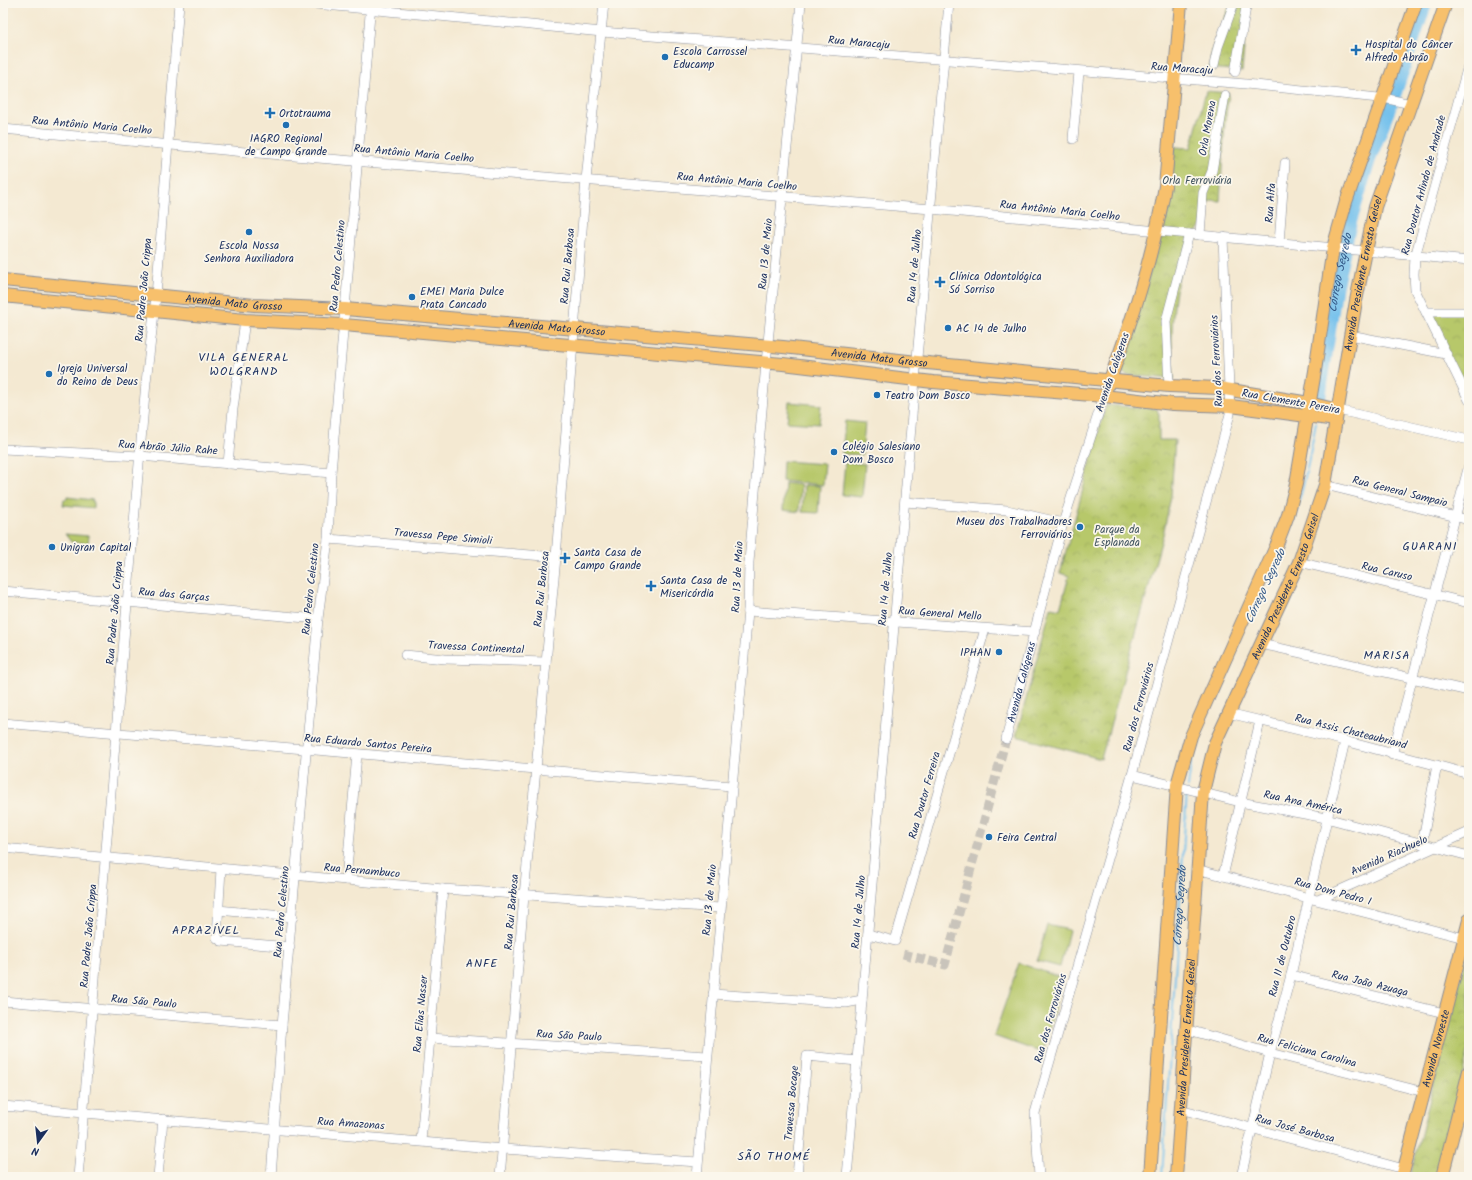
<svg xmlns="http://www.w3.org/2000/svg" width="1472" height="1180" viewBox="0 0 1472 1180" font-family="Kalam,sans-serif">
<defs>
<pattern id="grass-tufts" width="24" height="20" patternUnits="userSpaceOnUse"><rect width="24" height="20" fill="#b7c86b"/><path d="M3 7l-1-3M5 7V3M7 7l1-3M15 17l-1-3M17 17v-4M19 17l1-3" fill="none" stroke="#9dac5f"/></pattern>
<pattern id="park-crowns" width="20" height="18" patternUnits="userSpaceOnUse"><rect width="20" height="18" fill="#b7c86b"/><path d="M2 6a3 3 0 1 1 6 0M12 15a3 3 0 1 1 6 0" fill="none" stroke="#9dac5f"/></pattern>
</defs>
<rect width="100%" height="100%" fill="#fbf7ec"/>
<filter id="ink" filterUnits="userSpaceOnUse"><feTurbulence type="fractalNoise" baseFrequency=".025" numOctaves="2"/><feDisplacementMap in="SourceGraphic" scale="8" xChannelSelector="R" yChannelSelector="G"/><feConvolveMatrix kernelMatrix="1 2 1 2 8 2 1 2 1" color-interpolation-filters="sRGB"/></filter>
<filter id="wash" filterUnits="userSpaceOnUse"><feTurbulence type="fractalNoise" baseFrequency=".012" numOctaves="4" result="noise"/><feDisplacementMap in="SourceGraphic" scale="16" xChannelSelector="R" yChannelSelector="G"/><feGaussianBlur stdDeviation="0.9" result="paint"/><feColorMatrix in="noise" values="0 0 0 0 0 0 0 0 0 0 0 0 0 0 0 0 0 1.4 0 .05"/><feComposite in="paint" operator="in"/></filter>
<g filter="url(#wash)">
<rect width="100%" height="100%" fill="#f4e9d2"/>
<path fill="url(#grass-tufts)" stroke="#697c64" d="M67 497 93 500V508L63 505 64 499H67Z
M65 534 89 536 88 543 71 542Z"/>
<path fill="url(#park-crowns)" stroke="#697c64" d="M1231 3H1252L1246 24 1242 71 1209 68 1213 47Z
M1206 91 1229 93 1225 122 1220 201 1212 200 1204 205C1204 210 1204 218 1202 223 1198 232 1189 239 1186 249 1173 288 1169 338 1174 379L1126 375 1120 370 1144 287 1146 286 1168 212 1175 147 1191 148Z
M1426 312H1469V400Z
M1106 405 1157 409 1159 415V440H1175L1171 496 1163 535 1101 759 1016 736 1051 607 1060 609 1069 576 1060 573Z
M1469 946V1049L1436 1177H1410Z"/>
<path fill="#b7c86b" stroke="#697c64" d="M789 402 821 405 819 424 787 422Z
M845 421 865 423 862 455 842 454Z
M783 461 825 464 823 485 782 481Z
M845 462 865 464 862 497 842 495Z
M785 483 801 485 799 512 783 510Z
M804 485 820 486 818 513 802 512Z
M1047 925 1069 930 1060 967 1037 961Z
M1019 963 1062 978 1043 1053 994 1036Z"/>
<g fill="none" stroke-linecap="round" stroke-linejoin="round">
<g stroke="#71bfec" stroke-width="2">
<path d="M1282 548C1301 508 1308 465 1316 422"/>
<path d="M1188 787 1192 755"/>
<path id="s1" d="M1162 1177 1187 791"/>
</g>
<path stroke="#71bfec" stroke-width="13" id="s2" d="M1318 408 1336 287 1351 220 1369 161 1394 97 1426 3"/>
</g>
</g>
<g filter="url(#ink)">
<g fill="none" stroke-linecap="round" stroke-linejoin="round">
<path stroke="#c9c4bb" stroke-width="9" stroke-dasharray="9 4.5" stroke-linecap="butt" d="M903 954 945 965 1006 739"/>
<g stroke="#888c98" stroke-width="10">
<g id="minor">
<path d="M305 3 602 32 1246 84 1388 99 1411 104"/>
<path d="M1469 62 1415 257 1414 274 1415 290 1469 400"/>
<path d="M1214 65 1218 47 1234 3"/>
<path d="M1235 72 1246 7"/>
<path d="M3 129 245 152 931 209 1469 261"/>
<path d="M1073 139 1079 72"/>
<path d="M1200 235 1203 193 1212 171 1225 95"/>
<path d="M1279 243 1285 163"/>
<path d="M1426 312H1469"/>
<path d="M1350 335 1446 354"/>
<path d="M1169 386 1166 321 1189 234"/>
<path d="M1338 410 1469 440"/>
<path d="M3 449 140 456 331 473"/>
<path d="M228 464 233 409 245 320"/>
<path d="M1325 485 1469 520"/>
<path d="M905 502 1007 510 1063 523"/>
<path d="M328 539 556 557"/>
<path d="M1299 562 1469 603"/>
<path d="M3 591 318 619"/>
<path d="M748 611 1035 632"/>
<path d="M1261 644 1469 691"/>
<path d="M405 655 445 659 546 662"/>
<path d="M1228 713 1345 741 1469 774"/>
<path d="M3 723 731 786"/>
<path id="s3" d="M1006 739 1063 523 1104 396"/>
<path d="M1392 755 1469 465"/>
<path d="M1132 775 1240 802 1326 818 1469 856"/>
<path d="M1422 844 1437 765"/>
<path d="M3 848 443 889 720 908"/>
<path d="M221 869 217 938 221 941 290 947"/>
<path d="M1196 869 1464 938"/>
<path d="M1223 876 1260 721"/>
<path d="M346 880 357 754"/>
<path d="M1320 899 1469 832"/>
<path d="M218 910 293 917"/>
<path d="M868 934 895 941 985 629"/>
<path d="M1291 975 1444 1013"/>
<path d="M713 994 846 1003 862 1000"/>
<path d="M3 1001 282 1025"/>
<path d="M1185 1029 1270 1053 1424 1092"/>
<path d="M430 1038 707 1056"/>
<path d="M3 1106 503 1149 698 1162"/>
<path d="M1180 1109 1404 1169"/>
<path d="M421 1141 443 889"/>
<path d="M78 1177 146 382 156 296 179 3"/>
<path d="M158 1177 163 1119"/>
<path d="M271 1177 282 1025 318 619 328 539 331 473 371 3"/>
<path d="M500 1177 524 896 556 557 586 180 604 3"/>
<path d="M697 1177 748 611 749 562 766 363 801 3"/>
<path d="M797 1177 807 1056 857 1061"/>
<path d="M847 1177 915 380 949 3"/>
<path d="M1039 1177 1035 1113 1132 775 1230 414 1223 237"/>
<path d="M1241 1177 1270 1053 1291 975 1345 741"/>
</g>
</g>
<g stroke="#888c98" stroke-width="14">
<g id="major">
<path id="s4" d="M3 280 254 305 345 309 783 347 917 362 1169 386 1219 388 1309 403 1338 410"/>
<path d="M3 296 245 320 344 325 783 364 933 382 1104 396 1173 404 1231 406 1336 420"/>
<path d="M1107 387C1131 325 1154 251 1165 186L1181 3"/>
<path d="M1150 1177 1177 785 1191 736 1277 544 1288 515 1296 484 1315 371 1333 248 1346 202 1416 3"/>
<path id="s5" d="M1176 1177 1203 792 1215 743 1299 562 1325 485 1356 301 1375 207 1446 3"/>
<path id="s6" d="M1402 1177 1469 920"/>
<path d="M1442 1177 1469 1071"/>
</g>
</g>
<use href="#minor" stroke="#fff" stroke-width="9"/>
<use href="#major" stroke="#f7c06c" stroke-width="12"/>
</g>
</g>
<g fill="#1f6fb2" stroke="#fbf7ec" stroke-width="1.5">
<path d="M1354 44h4v4h4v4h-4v4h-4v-4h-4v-4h4z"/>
<circle cx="665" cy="57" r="4"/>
<path d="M268 107h4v4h4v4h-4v4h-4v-4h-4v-4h4z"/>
<circle cx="286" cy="125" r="4"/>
<circle cx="249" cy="232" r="4"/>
<path d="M938 276h4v4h4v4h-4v4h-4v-4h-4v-4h4z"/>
<circle cx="412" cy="297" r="4"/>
<circle cx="948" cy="328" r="4"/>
<circle cx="49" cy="374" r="4"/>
<circle cx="877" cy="395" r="4"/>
<circle cx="834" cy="452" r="4"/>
<circle cx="1080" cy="527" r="4"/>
<circle cx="52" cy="547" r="4"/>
<path d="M563 552h4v4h4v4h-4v4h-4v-4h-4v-4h4z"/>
<path d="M649 580h4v4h4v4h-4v4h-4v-4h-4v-4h4z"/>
<circle cx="999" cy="652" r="4"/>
<circle cx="989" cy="837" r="4"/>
</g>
<g text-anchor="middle" stroke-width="3.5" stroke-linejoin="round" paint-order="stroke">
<g font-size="11" fill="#1b2f5e" stroke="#fbf7ec">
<text transform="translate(859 42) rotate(5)" y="4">Rua Maracaju</text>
<text transform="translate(1182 68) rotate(4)" y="4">Rua Maracaju</text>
<text transform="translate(92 125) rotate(5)" y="4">Rua Antônio Maria Coelho</text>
<text transform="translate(1207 128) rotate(-80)" y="4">Orla Morena</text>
<text transform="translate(414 153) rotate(5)" y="4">Rua Antônio Maria Coelho</text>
<text transform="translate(737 181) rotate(5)" y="4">Rua Antônio Maria Coelho</text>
<text transform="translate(1423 185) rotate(-75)" y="4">Rua Doutor Arlindo de Andrade</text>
<text transform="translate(1270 203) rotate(-86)" y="4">Rua Alfa</text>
<text transform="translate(1060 210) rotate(6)" y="4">Rua Antônio Maria Coelho</text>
<text transform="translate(765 254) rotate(-85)" y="4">Rua 13 de Maio</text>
<text transform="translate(337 266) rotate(-85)" y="4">Rua Pedro Celestino</text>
<text transform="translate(567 266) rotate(-85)" y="4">Rua Rui Barbosa</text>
<text transform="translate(914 266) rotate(-85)" y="4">Rua 14 de Julho</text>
<text dy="4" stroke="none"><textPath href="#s5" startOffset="932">Avenida Presidente Ernesto Geisel</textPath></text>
<text transform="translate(143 290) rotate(-85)" y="4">Rua Padre João Crippa</text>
<text dy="4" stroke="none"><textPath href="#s4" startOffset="232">Avenida Mato Grosso</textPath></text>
<text dy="4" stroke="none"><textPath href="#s4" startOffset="556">Avenida Mato Grosso</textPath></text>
<text dy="4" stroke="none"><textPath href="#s4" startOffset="880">Avenida Mato Grosso</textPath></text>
<text transform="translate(1216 361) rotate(-93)" y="4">Rua dos Ferroviários</text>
<text transform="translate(1112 372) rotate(-71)" y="4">Avenida Calógeras</text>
<text transform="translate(1291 401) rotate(10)" y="4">Rua Clemente Pereira</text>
<text transform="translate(168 447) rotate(4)" y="4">Rua Abrão Júlio Rahe</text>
<text transform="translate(1400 491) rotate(14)" y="4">Rua General Sampaio</text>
<text transform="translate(443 536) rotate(5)" y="4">Travessa Pepe Simioli</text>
<text transform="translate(1387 571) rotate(13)" y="4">Rua Caruso</text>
<text transform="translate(737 577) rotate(-87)" y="4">Rua 13 de Maio</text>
<text dy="4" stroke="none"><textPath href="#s5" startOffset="608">Avenida Presidente Ernesto Geisel</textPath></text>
<text transform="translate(310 589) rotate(-84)" y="4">Rua Pedro Celestino</text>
<text transform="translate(541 589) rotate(-84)" y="4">Rua Rui Barbosa</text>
<text transform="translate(885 589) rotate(-85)" y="4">Rua 14 de Julho</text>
<text transform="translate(174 594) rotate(5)" y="4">Rua das Garças</text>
<text transform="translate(114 613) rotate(-85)" y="4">Rua Padre João Crippa</text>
<text transform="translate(940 613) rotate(4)" y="4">Rua General Mello</text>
<text transform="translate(476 647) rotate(3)" y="4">Travessa Continental</text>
<text dy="4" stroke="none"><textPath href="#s3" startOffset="59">Avenida Calógeras</textPath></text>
<text transform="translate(1138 707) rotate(-75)" y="4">Rua dos Ferroviários</text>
<text transform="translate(1351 731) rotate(14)" y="4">Rua Assis Chateaubriand</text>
<text transform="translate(368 743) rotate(5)" y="4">Rua Eduardo Santos Pereira</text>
<text transform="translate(924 795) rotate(-74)" y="4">Rua Doutor Ferreira</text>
<text transform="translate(1303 802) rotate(12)" y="4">Rua Ana América</text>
<text transform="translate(1389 855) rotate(-24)" y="4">Avenida Riachuelo</text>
<text transform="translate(362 870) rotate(5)" y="4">Rua Pernambuco</text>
<text transform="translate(1333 891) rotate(15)" y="4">Rua Dom Pedro I</text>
<text transform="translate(709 900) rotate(-85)" y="4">Rua 13 de Maio</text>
<text transform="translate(281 912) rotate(-85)" y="4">Rua Pedro Celestino</text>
<text transform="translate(511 912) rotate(-85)" y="4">Rua Rui Barbosa</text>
<text transform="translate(858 912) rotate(-85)" y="4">Rua 14 de Julho</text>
<text transform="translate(88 936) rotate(-85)" y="4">Rua Padre João Crippa</text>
<text transform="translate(1282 956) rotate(-76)" y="4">Rua 11 de Outubro</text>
<text transform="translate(1370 983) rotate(14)" y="4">Rua João Azuaga</text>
<text transform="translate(144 1001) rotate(5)" y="4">Rua São Paulo</text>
<text transform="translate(420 1014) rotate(-85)" y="4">Rua Elias Nasser</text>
<text transform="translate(1050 1018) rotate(-74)" y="4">Rua dos Ferroviários</text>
<text transform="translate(569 1035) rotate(3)" y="4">Rua São Paulo</text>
<text dy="4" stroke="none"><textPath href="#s5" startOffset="140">Avenida Presidente Ernesto Geisel</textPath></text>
<text dy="4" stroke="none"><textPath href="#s6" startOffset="133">Avenida Noroeste</textPath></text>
<text transform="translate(1307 1050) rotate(15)" y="4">Rua Feliciana Carolina</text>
<text transform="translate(791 1103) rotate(-85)" y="4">Travessa Bocage</text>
<text transform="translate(351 1123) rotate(4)" y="4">Rua Amazonas</text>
<text transform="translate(1295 1128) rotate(15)" y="4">Rua José Barbosa</text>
</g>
<g font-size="11" fill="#1b2f5e" stroke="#fbf7ec" text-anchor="start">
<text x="1365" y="48">Hospital do Câncer<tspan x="1365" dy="13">Alfredo Abrão</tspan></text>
<text x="673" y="55">Escola Carrossel<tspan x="673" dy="13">Educamp</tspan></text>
<text x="279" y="117">Ortotrauma</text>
<text x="286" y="142" text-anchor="middle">IAGRO Regional<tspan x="286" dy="13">de Campo Grande</tspan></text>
<text x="249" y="249" text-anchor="middle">Escola Nossa<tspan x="249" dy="13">Senhora Auxiliadora</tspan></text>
<text x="949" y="280">Clínica Odontológica<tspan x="949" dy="13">Só Sorriso</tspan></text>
<text x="420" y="295">EMEI Maria Dulce<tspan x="420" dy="13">Prata Cancado</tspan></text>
<text x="956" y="332">AC 14 de Julho</text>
<text x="57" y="372">Igreja Universal<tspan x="57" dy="13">do Reino de Deus</tspan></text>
<text x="885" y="399">Teatro Dom Bosco</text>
<text x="842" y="450">Colégio Salesiano<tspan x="842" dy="13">Dom Bosco</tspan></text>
<text x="1072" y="525" text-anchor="end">Museu dos Trabalhadores<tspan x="1072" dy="13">Ferroviários</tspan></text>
<text x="60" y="551">Unigran Capital</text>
<text x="574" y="556">Santa Casa de<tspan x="574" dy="13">Campo Grande</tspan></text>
<text x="660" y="584">Santa Casa de<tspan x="660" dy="13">Misericórdia</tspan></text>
<text x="991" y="656" text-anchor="end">IPHAN</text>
<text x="997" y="841">Feira Central</text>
</g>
<g font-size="11" fill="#425561" stroke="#fbf7ec">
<text x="1197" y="184">Orla Ferroviária</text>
<text x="1117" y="533">Parque da<tspan x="1117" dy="13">Esplanada</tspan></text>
</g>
<g font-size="12" font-style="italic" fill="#355a89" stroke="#fbf7ec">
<text dy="4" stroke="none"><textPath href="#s2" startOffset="137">Córrego Segredo</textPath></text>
<text transform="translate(1265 586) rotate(-65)" y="4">Córrego Segredo</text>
<text dy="4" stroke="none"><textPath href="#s1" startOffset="272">Córrego Segredo</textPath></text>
</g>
<g font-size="12" letter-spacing="1" fill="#1b2f5e" stroke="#fbf7ec">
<text x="244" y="361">VILA GENERAL<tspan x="244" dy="14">WOLGRAND</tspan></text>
<text x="1430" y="550">GUARANI</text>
<text x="1387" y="659">MARISA</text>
<text x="206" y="934">APRAZÍVEL</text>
<text x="482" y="967">ANFE</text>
<text x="774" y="1160">SÃO THOMÉ</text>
</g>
</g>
<rect width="1472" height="1180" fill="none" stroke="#fbf7ec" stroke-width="16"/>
<g transform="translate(38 1142) rotate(195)" stroke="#fbf7ec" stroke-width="3" paint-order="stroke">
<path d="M0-3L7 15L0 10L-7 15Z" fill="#1b2f5e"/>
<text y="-6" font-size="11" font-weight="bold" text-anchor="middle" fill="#1b2f5e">N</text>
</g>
</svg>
